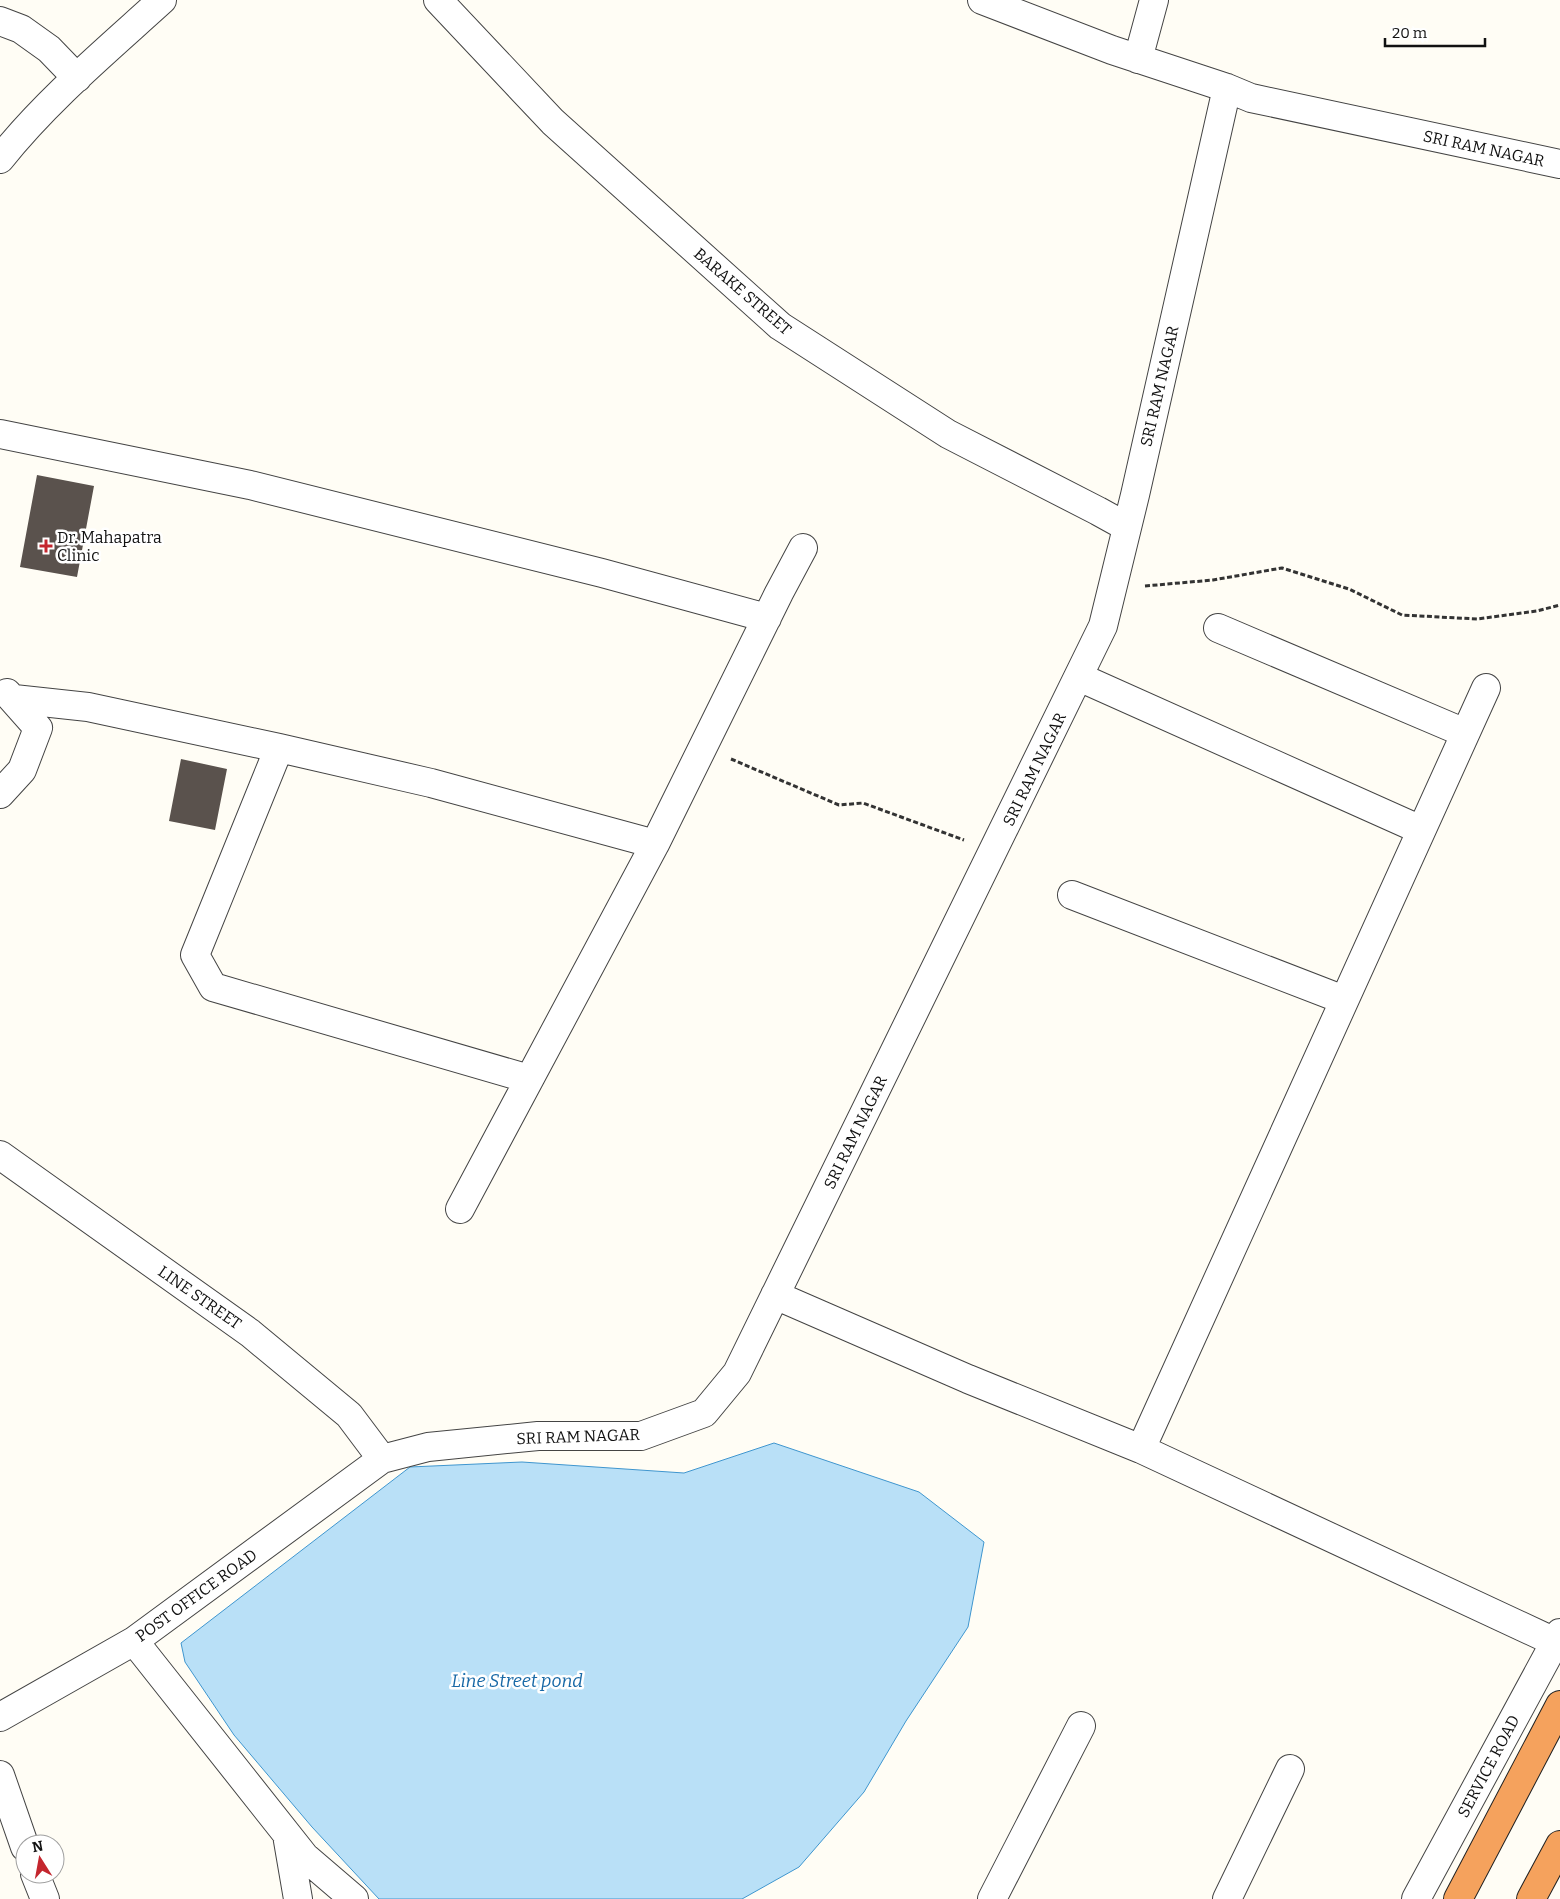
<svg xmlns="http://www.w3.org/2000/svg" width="1560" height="1899" viewBox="0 0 1560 1899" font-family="Bitter,serif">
<rect width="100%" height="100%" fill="#fffdf5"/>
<path fill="#b9e0f7" stroke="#3f96cf" d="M774 1443 919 1492 984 1542 968 1627 906 1721 864 1792 799 1867 742 1899H379L312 1827 234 1735 185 1662 181 1643 410 1467 522 1462 684 1473Z"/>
<path fill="#5a524d" d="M37 475 94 486 77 577 20 567Z
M181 759 227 769 215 830 169 821Z"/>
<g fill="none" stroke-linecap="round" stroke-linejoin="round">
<g stroke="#444" stroke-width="30">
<path id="minor" d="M438 0 553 122 780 326 948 434 1098 511 1127 527
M982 0 1112 50 1227 88
M0 21 21 29 49 49 77 78
M1138 59 1154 0
M0 159C46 101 107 50 162 0
M0 434 250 485 602 573 767 618
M1218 628 1465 733
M1079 677 1421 830
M14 699 88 707 279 748 431 783 655 844
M279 748 195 955 213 987 529 1079
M0 794 22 770 38 728 7 693
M1072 895 1344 1000
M0 1155 250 1333 349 1415 382 1459
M460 1209 655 844 779 593 803 548
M775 1295 968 1379 1141 1449 1555 1642
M1141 1449 1486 688
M134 1641 305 1857 354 1899
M0 1717 134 1641 382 1459 428 1447 538 1436H641L704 1413 737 1373 1103 626 1135 495 1227 88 1251 98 1560 164
M0 1775 25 1847
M287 1835 298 1899
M35 1874 45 1899
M992 1899 1081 1726
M1227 1899 1290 1769
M1416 1899 1560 1633"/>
</g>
<g stroke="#222" stroke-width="30">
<path id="highway" d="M1458 1899 1560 1705
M1531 1899 1560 1845"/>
</g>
<path stroke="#333" stroke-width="3" stroke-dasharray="5 2.5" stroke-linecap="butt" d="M1145 586 1213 580 1282 568 1349 589 1402 615 1477 619 1537 611 1560 605
M731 759 839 805 863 803 964 840"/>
<use href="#minor" stroke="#fff" stroke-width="28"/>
<use href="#highway" stroke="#f5a25d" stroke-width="28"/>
</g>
<path fill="#c4262e" stroke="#fff" stroke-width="2" d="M43.5 538.5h5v5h5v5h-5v5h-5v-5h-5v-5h5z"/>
<g text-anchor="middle" stroke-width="5" stroke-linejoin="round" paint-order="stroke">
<g font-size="16" fill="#111" stroke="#fff">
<text transform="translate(1484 148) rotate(12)" y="6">SRI RAM NAGAR</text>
<text transform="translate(743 291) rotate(41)" y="6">BARAKE STREET</text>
<text transform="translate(1159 386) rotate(-77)" y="6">SRI RAM NAGAR</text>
<text transform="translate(1034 769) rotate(-64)" y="6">SRI RAM NAGAR</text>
<text transform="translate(855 1132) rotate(-64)" y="6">SRI RAM NAGAR</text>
<text transform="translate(200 1297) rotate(35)" y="6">LINE STREET</text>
<text transform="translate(578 1436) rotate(-2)" y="6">SRI RAM NAGAR</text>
<text transform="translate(196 1595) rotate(-36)" y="6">POST OFFICE ROAD</text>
<text transform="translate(1488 1766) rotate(-62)" y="6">SERVICE ROAD</text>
</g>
<g font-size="16" fill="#111" stroke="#fff" text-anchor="start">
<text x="57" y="543">Dr. Mahapatra<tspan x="57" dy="18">Clinic</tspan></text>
</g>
<g font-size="18" font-style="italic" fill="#1768a6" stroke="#fff">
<text x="517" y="1687">Line Street pond</text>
</g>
</g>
<g transform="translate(40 1859) rotate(349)"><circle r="24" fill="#ffffff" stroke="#a0a0a0"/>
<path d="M0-4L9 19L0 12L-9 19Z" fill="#c4262e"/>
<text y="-8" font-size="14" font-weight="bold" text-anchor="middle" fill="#111111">N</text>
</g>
<path d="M1385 38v8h100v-8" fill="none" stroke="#111111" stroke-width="2.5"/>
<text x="1392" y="38" font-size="15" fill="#111111" stroke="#ffffff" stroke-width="4" paint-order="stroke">20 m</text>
</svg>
